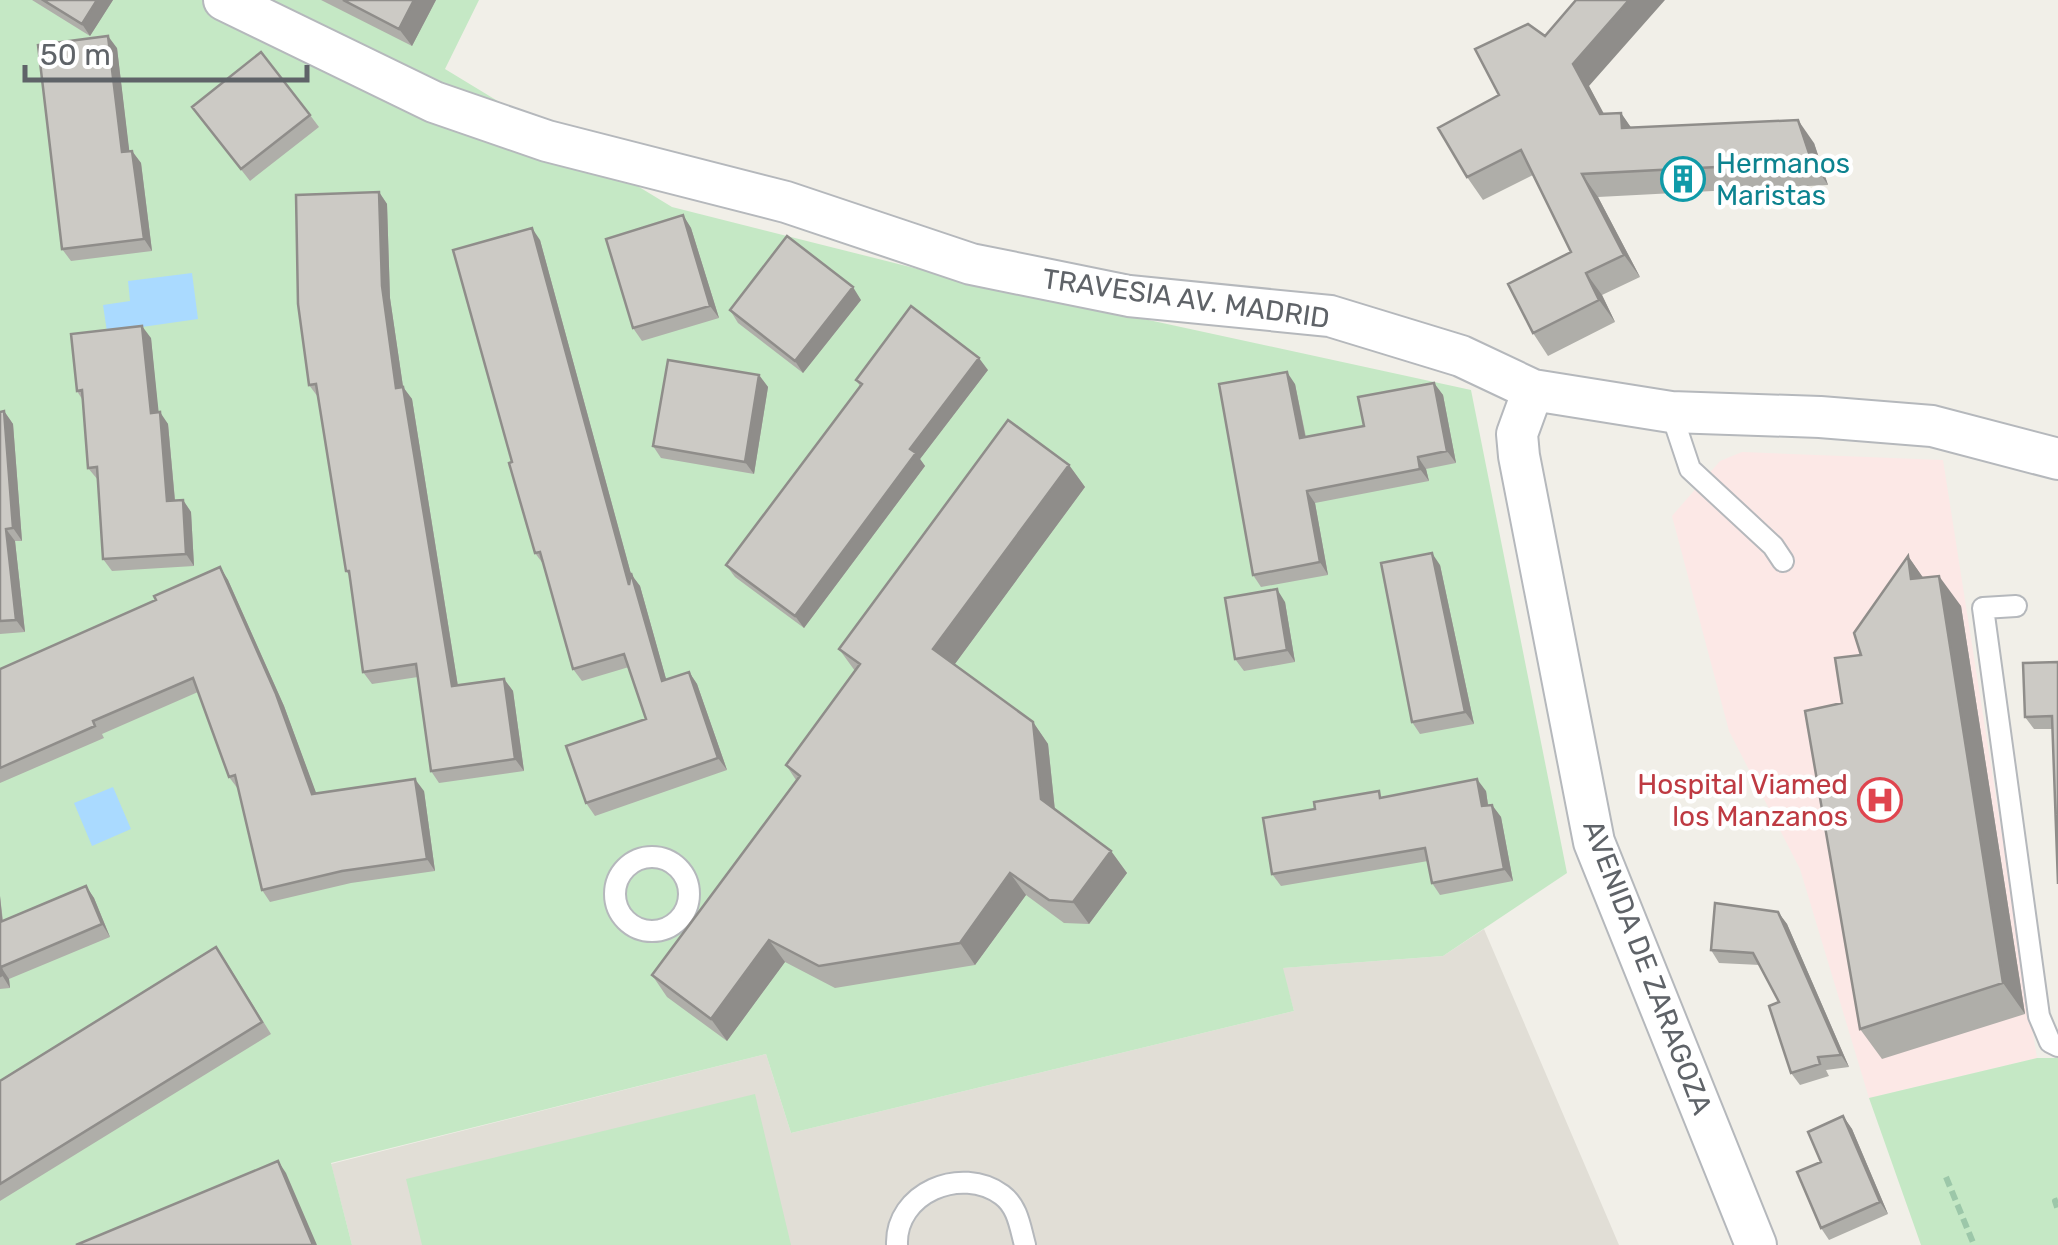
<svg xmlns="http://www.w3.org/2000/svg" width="2058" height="1245" viewBox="0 0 2058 1245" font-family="Rubik,sans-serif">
<rect width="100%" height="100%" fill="#f1efe8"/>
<path fill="#e1ded6" d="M1484 929 1619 1245H352L331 1164 766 1054 791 1133 1294 1011 1282 968 1443 956Z"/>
<path fill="#fce8e6" d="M1742 452 1943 460 2037 1058 1869 1098 1800 869 1729 731 1672 516 1720 461Z"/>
<path fill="#c5e8c5" d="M0 0H479L445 69 672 207 946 276 1471 390 1567 873 1443 956 1283 968 1294 1011 791 1133 766 1054 331 1163 352 1245H0Z
M2037 1058H2058V1245H1921L1869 1098Z
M755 1094 791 1245H422L406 1179Z"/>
<path fill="#aadaff" d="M192 273 198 319 107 332 103 305 130 301 128 281Z
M113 787 131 829 92 846 74 803Z"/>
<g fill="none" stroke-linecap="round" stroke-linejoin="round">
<g stroke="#b5b8bc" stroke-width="24">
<path id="service" d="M1671 412 1690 469 1773 546 1783 561
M2016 606 1983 608 2039 1016 2050 1042 2058 1046
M615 894a37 37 0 1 1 74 0a37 37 0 1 1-74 0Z
M897 1245C895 1193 961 1165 1002 1195 1018 1207 1020 1227 1025 1245"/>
</g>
<g stroke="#b5b8bc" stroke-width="44">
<path id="minor" d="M224 0 434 102 547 141 786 202 971 264 1129 296 1330 316 1461 356 1533 390 1671 412 1820 417 1932 426 2058 459
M1533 390 1517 434 1519 456 1594 842 1756 1245"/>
</g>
<path stroke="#9cc7a9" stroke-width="6" stroke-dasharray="10 5" stroke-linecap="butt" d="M1946 1177 1974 1245
M2058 1200 2055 1201 2058 1210"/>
<use href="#service" stroke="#fff" stroke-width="20"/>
<use href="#minor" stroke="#fff" stroke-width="40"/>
</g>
<path fill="#afaea9" d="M32 0H113L90 36Z
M321 0H436L412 46Z
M1545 36 1589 86 1603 114 1621 113 1631 128 1814 143 1828 185 1598 197 1640 277 1602 295 1615 322 1548 356 1533 333 1571 252 1533 175 1483 200 1467 177 1499 95Z
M117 48 129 151H132L141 163 152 251 71 261 62 249Z
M192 107 310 115 319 127 250 181Z
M379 192 387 204 390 298 403 387 412 399 458 686 504 679 513 691 524 771 439 783 431 771 418 677 372 684 363 672 350 576 346 571 318 397 309 385Z
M683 215 691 228 719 318 642 341 633 328Z
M540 240 631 574 640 586 666 679 689 672 697 684 727 770 595 816 586 803 646 719 629 667 582 681 573 669 544 565 535 553 512 462Z
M861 300 803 373 738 323 730 310Z
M151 338 158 412 168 424 175 500H183L191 512 194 566 112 571 103 559 98 480 88 468 82 399 77 391Z
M988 370 920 459 925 466 804 628 735 577 726 565 860 386 856 380Z
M759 375 768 387 754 474 661 458 653 446Z
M1434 383 1443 395 1456 463 1426 469 1429 481 1315 503 1328 575 1261 587 1253 575 1295 384 1306 437 1364 426Z
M4 411 13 424 22 541H15L25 632 0 634V412Z
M1069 465 1085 487 954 665 1033 722 1048 744 1055 810 1111 851 1127 873 1089 924 1064 923 1026 895 975 965 835 988 785 962 727 1041 667 997 652 975 796 780 786 765 855 671 839 649Z
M1908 556 1923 578 1961 606 2025 1014 1882 1059 1860 1029 1842 703Z
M1440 565 1474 724 1420 734 1412 722Z
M220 567 228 580 284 706 316 794 424 791 435 871 351 883 270 902 262 890 238 789 229 777 198 692 102 734 104 738 0 783V669L156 600Z
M1285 602 1295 662 1244 671 1235 659Z
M2058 662 2052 729H2034L2025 717Z
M1486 791 1488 805H1492L1501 817 1513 881 1440 895 1432 883 1428 861 1281 886 1272 874 1384 797Z
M86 886 94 898 110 937 9 979 10 988 0 989V896L3 921Z
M1778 912 1787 924 1849 1067 1826 1070 1829 1076 1800 1085 1791 1073 1779 1002 1760 965 1719 963 1711 950Z
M225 960 271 1034 0 1201V1081Z
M1843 1116 1852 1129 1888 1214 1829 1240 1821 1228V1162Z"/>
<path fill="#8f8d8a" d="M97 0H113L90 36 82 24Z
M414 0H436L412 46 399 29Z
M1629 0H1665L1589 86 1616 136 1600 114 1573 64Z
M108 36 117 48 131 165 122 152Z
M1621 113 1637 136 1622 128Z
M1798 120 1814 143 1828 185 1812 162Z
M132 151 141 163 152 251 144 239Z
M1582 174 1598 197 1640 277 1624 255Z
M379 192 387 204 390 298 405 400 396 388 382 286Z
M683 215 691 228 719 318 710 306Z
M532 228 540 240 631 574 640 586 670 693 662 681 629 585Z
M1586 273 1602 295 1615 322 1599 300Z
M853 287 861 300 803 373 795 361Z
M142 326 151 338 160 425 151 413Z
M979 358 988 370 920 459 925 466 804 628 795 616 910 449Z
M1287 372 1295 384 1308 450 1300 438Z
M759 375 768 387 754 474 745 462Z
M1434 383 1443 395 1456 463 1447 451Z
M403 387 412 399 460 699 452 686Z
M4 411 13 424 22 541 13 528Z
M160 412 168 424 176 513 167 501Z
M1418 457 1426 469 1429 481 1420 469Z
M1069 465 1085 487 949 672 933 649Z
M1307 491 1315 503 1328 575 1320 562Z
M183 500 191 512 194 566 186 554Z
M6 529 15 541 25 632 16 620Z
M1432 553 1440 565 1474 724 1465 712Z
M1908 556 1929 586 1911 579Z
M220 567 228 580 284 706 321 806 312 794Z
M1939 576 1961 606 2025 1014 2003 983Z
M1277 589 1285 602 1295 662 1287 650Z
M689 672 697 684 727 770 718 758Z
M504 679 513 691 524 771 515 759Z
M1033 722 1048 744 1056 821 1041 799Z
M415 779 424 791 435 871 427 859Z
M1477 779 1486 791 1490 819 1482 806Z
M1492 805 1501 817 1513 881 1504 869Z
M1111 851 1127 873 1089 924 1073 902Z
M1010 873 1026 895 975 965 960 943Z
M86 886 94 898 110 937 102 924Z
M0 896 4 936 0 930Z
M1778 912 1787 924 1849 1067 1841 1055Z
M769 940 785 962 727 1041 711 1019Z
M1 967 9 979 10 988 2 975Z
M1843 1116 1852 1129 1888 1214 1880 1202Z
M278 1161 286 1173 317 1245H313Z"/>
<path fill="#cccac5" stroke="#8f8d8a" stroke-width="2.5" d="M43 0H97L82 24Z
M343 0H414L399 29Z
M1576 0H1629L1573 64 1600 114 1621 113 1622 128 1798 120 1812 162 1582 174 1624 255 1586 273 1599 300 1533 333 1508 284 1571 252 1521 150 1467 177 1438 128 1499 95 1475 49 1528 24 1545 36Z
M108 36 122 152 132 151 144 239 62 249 38 45Z
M261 52 310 115 241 169 192 107Z
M379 192 382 286 396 388 403 387 452 686 504 679 515 759 431 771 416 664 363 672 349 571H346L316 384 309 385 298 304 296 195Z
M683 215 710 306 633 328 606 239Z
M532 228 629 585 631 573 662 681 689 672 718 758 586 803 566 746 646 719 624 654 573 669 540 552 535 553 509 463 512 462 453 250Z
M787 236 853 287 795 361 730 310Z
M911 306 979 358 910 449 916 453 795 616 726 565 862 384 856 380Z
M142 326 151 413 160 412 167 501 183 500 186 554 103 559 97 467 88 468 82 390 77 391 71 334Z
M668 360 759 375 745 462 653 446Z
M1287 372 1300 438 1364 426 1358 397 1434 383 1447 451 1418 457 1420 469 1307 491 1320 562 1253 575 1219 384Z
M4 411 13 528 6 529 16 620 0 621V412Z
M1008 420 1069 465 933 649 1033 722 1041 799 1111 851 1073 902 1049 900 1010 873 960 943 819 966 769 940 711 1019 652 975 800 776 786 765 860 664 839 649Z
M1432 553 1465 712 1412 722 1381 563Z
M1908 556 1911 579 1939 576 2003 983 1860 1029 1805 711 1842 703 1835 658 1861 655 1854 633Z
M220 567 276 694 312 794 415 779 427 859 342 871 262 890 235 775 229 777 193 678 93 721 95 726 0 768V669L156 600 154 596Z
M1277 589 1287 650 1235 659 1225 598Z
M2058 662V884L2052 716 2025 717 2023 663Z
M1477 779 1482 806 1492 805 1504 869 1432 883 1425 848 1272 874 1263 818 1315 809 1314 802 1379 791 1380 798Z
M86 886 102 924 1 967 2 975 0 976V922Z
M1715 903 1778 912 1841 1055 1818 1057 1820 1064 1791 1073 1769 1006 1779 1002 1753 953 1711 950Z
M216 947 262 1022 0 1184V1081Z
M1843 1116 1880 1202 1821 1228 1797 1172 1821 1162 1808 1132Z
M278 1161 313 1245H76Z"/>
<defs>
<g id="building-ring" transform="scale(2.25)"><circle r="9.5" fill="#fff" stroke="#0f9aa8" stroke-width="1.5"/><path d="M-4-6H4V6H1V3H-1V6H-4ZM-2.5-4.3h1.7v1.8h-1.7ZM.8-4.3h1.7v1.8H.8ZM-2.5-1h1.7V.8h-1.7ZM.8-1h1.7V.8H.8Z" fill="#0f9aa8"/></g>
<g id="hospital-ring" transform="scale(2.25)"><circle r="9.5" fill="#fff" stroke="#e0444e" stroke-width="1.5"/><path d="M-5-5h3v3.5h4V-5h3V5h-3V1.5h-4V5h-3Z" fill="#e0444e"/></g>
</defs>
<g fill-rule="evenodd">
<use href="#building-ring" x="1683" y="179"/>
<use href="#hospital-ring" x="1880" y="800"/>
</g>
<g text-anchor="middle" stroke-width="9" stroke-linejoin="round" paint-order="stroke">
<g font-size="28" fill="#0d838f" stroke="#fff" text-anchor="start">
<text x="1716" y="173">Hermanos<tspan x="1716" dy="32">Maristas</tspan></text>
</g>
<g font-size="28" fill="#5f6368" stroke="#fff">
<text transform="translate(1186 298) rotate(8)" y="10">TRAVESIA AV. MADRID</text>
<text transform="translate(1648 967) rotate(69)" y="10">AVENIDA DE ZARAGOZA</text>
</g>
<g font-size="28" fill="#be3a42" stroke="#fff" text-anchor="end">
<text x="1848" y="794">Hospital Viamed<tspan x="1848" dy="32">los Manzanos</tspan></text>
</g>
</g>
<path d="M25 65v15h282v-15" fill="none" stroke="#5f6368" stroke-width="5"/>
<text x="40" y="65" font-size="30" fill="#5f6368" stroke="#ffffff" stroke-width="8" paint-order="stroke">50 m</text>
</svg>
